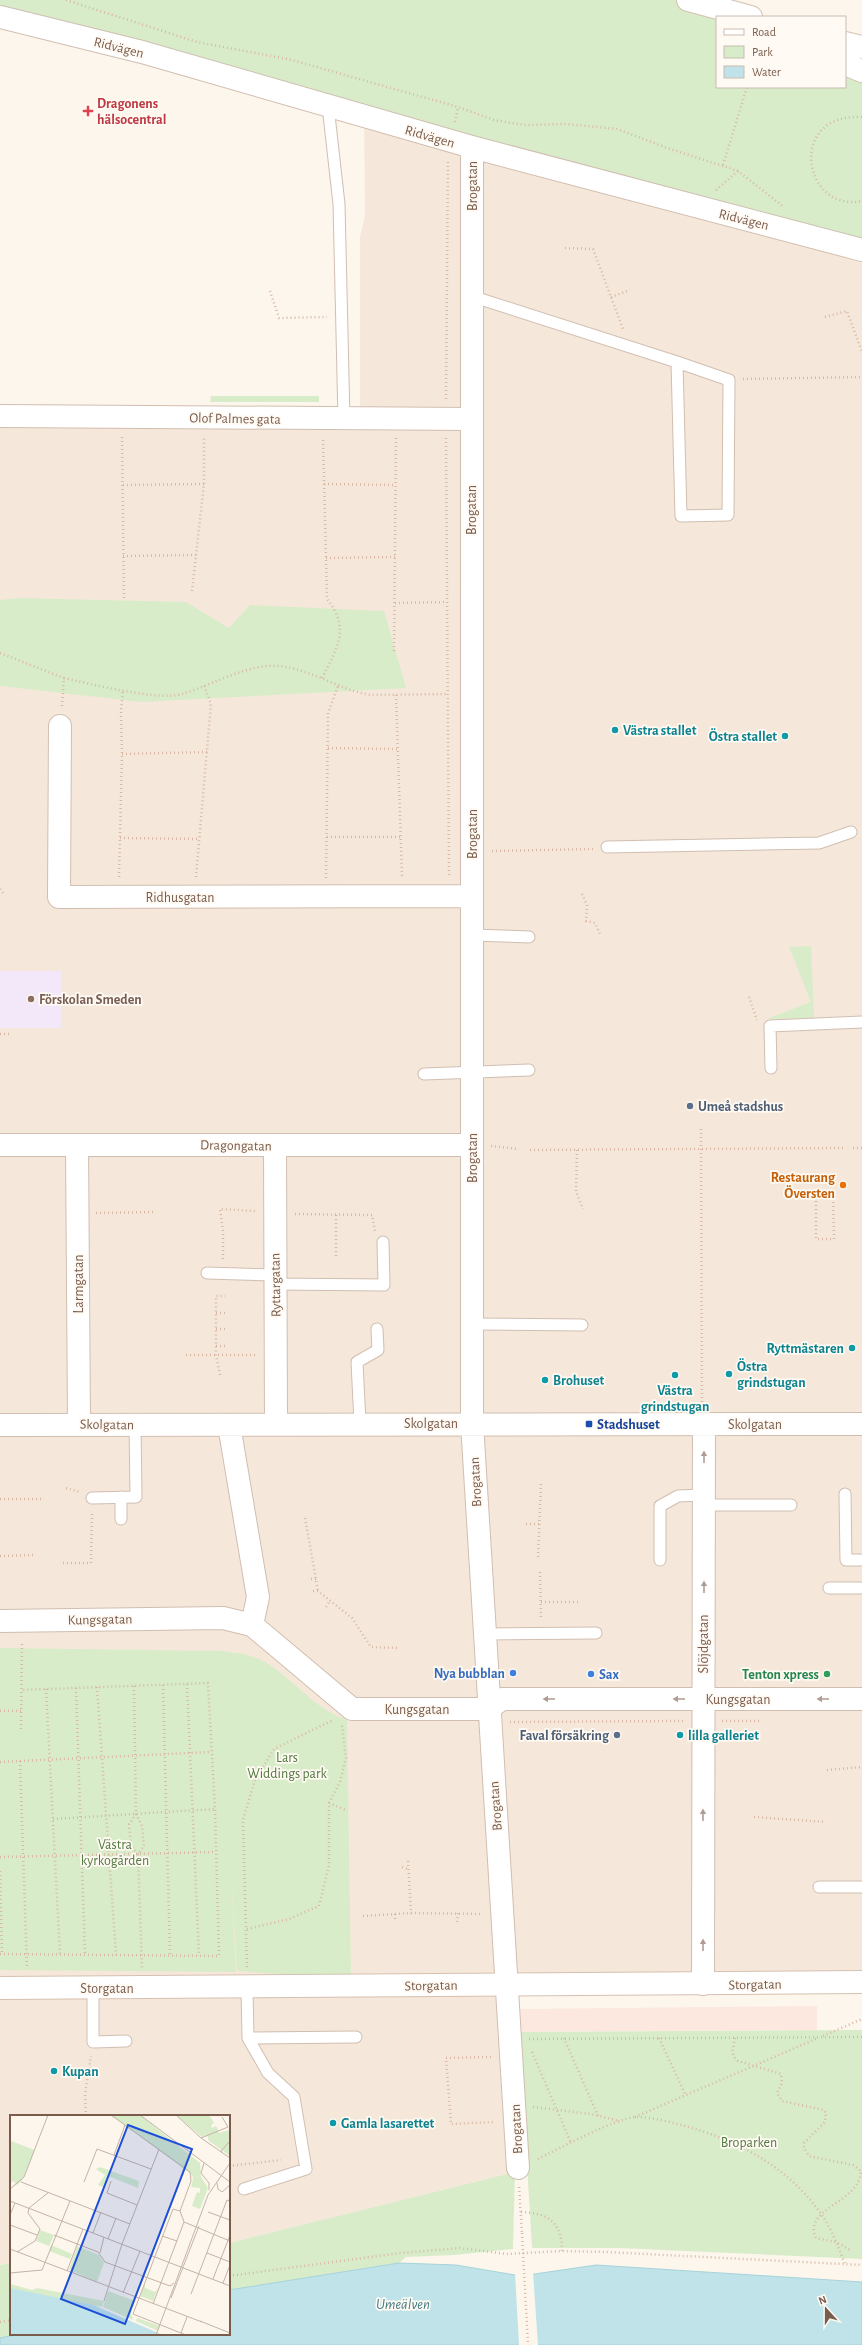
<svg xmlns="http://www.w3.org/2000/svg" width="862" height="2345" viewBox="0 0 862 2345" font-family="'Alegreya Sans',sans-serif">
<rect width="100%" height="100%" fill="#fdf6ec"/>
<path fill="#f5e8da" d="M364 116 862 250V1982L508 1983 515 2172 229 2243V2116H11V2263L0 2265V416L360 419V237L365 215Z"/>
<path fill="#fde8e0" d="M817 2006V2030L519 2032 518 2009Z"/>
<path fill="#f3e8fa" d="M0 971H61V1028H0Z"/>
<path fill="#d8ecc9" d="M0 0H676L721 17H717V87H845V64L862 71V250L0 17Z
M211 396H319V402H210Z
M18 598 186 602 229 628 250 605 384 611 406 688 141 702 0 686V600Z
M811 946 814 1018 767 1019 811 1002 789 947Z
M0 1648 221 1651C237 1653 253 1654 268 1664 297 1682 313 1708 347 1720L351 1979 237 1971 231 1869 236 1972 0 1970Z
M862 2030V2259L619 2248H532L519 2032Z
M515 2172 513 2249 454 2255 406 2257 399 2263 229 2290V2243Z
M11 2263V2334H20L0 2338V2265Z"/>
<path fill="#bfe3e8" stroke="#a5d3da" d="M399 2263 456 2265 521 2276 596 2265 862 2282V2345H0V2338L20 2334H229V2290Z"/>
<path fill="#fdf6ec" d="M533 2272 538 2345H519L515 2273Z"/>
<g fill="none" stroke-linecap="round" stroke-linejoin="round">
<g stroke="#d1beb0" stroke-width="13">
<path id="lane" d="M328 106 339 204 344 419
M471 296 677 362 681 516 728 515 729 380 677 362
M607 847 819 843 851 832
M472 935 529 937
M771 1068 770 1026 862 1022
M424 1074 529 1070
M207 1273 275 1275
M275 1284 384 1285 383 1242
M473 1324 582 1325
M360 1423 357 1362 378 1350 377 1329
M845 1494 846 1560H862
M121 1497V1519
M92 1498 136 1497 135 1424
M704 1505H791
M660 1560V1506L678 1496 704 1495
M829 1588H862
M484 1634 596 1633
M819 1887H862
M93 1988V2042L126 2041
M247 1988 248 2038 356 2037
M244 2189 306 2169 294 2097 268 2073 248 2038"/>
</g>
<g stroke="#d1beb0" stroke-width="24">
<path id="street" d="M0 17 142 52 472 147 862 250
M472 147V1423L518 2168
M0 416 471 419
M60 726 59 897 472 896
M0 1145H471
M77 1145 79 1423
M275 1146 276 1424
M0 1425 862 1424
M229 1425 258 1597 252 1625
M0 1621 223 1618 252 1625 352 1709H488L502 1699H862
M703 1984 704 1425"/>
</g>
<g stroke="#d6c0b0" stroke-width="24">
<path id="secondary" d="M688 0 751 17
M845 43 862 47
M845 64 862 71
M0 1988 862 1982"/>
</g>
<path stroke="#d9b8a5" stroke-width="2.5" stroke-dasharray="1 3" stroke-linecap="butt" d="M66 0 197 42 292 60 458 107 494 120 524 125 567 124 617 129 667 148 738 171 784 207
M862 117C786 113 803 213 862 201
M455 122 458 107
M723 165 747 87
M716 190 738 171
M565 248 593 249 623 329
M270 291 279 318 327 317
M611 297 630 290
M825 317 847 311 862 352
M743 379 862 377
M446 399 448 160
M122 437 124 598
M446 438 449 877
M324 484 395 485
M123 485 204 484
M123 556 196 555
M326 558 395 557
M192 591 204 484V438
M395 603 447 602
M394 651 396 437
M0 653 64 678
M322 678C337 648 351 629 327 599L323 438
M396 695 402 877
M62 706 64 678C92 684 156 701 182 694 210 686 249 663 278 666 312 669 338 690 371 695L448 694
M328 748 398 749
M122 754 207 752
M327 837H401
M120 838 199 839
M492 851 593 849
M119 877 122 754 121 711 123 690
M196 877 211 704 204 685
M326 878 328 713 338 686
M0 889 3 893
M582 894 587 905 586 921 595 923 601 936
M749 997 757 1020
M0 1034H9
M701 1129 702 1404
M491 1146 519 1149
M853 1148H862
M530 1150 844 1148
M577 1150 576 1192 583 1209
M816 1191H833L834 1239H816Z
M96 1213 155 1212
M295 1214 372 1215 375 1231
M336 1215V1257
M223 1259V1231L220 1209 256 1211
M216 1313H225
M216 1329H225
M216 1346H225
M186 1355H255
M220 1375 216 1355V1296H225
M66 1488 80 1492
M0 1499H41
M305 1518 318 1591
M526 1524H539
M0 1556 35 1555
M538 1557 541 1484
M63 1563H91L92 1513
M540 1572 541 1619
M311 1579H316
M313 1591H318L352 1618 371 1647 397 1648
M541 1602H578
M326 1607 330 1601
M187 1684 199 1956
M163 1685 170 1956
M134 1686 136 1814 142 1826 144 1846 138 1854 142 1968
M97 1687 116 1955
M76 1688 85 1955
M46 1689 60 1955
M0 1711H21
M722 1721H761
M510 1722 683 1721
M21 1729 22 1641
M20 1761 27 1969
M0 1762 211 1752
M827 1770 862 1767
M329 1803 346 1810
M136 1814 129 1824 131 1846 138 1854
M754 1817 826 1822
M53 1819 215 1809
M0 1857 216 1852
M408 1861 411 1913 482 1914
M402 1867 408 1869
M0 1871 2 1954
M395 1914V1922
M363 1916 411 1913
M457 1922 458 1913
M247 1929 289 1919 319 1906 329 1865V1803L340 1782 346 1758 342 1725
M0 1954 219 1956 215 1809 208 1683 21 1690
M247 1967 243 1820 255 1780 274 1749 333 1720
M823 2036 862 2019
M564 2038 598 2116
M659 2038 686 2096
M735 2038C733 2048 730 2055 738 2061L781 2074 782 2083 777 2093 782 2101 824 2110 826 2113 825 2122 804 2143V2148L809 2156 853 2165 861 2171C860 2203 802 2208 816 2238L836 2242 850 2250
M529 2039 862 2037
M532 2052 571 2143
M491 2057 446 2058 451 2124 495 2122
M533 2107 591 2114 620 2121
M86 2116 85 2094 91 2056
M635 2117 818 2038
M538 2159C558 2149 616 2118 636 2117 654 2117 674 2123 692 2128 743 2143 791 2170 821 2214 832 2229 838 2247 845 2264
M229 2166 281 2160
M519 2187 522 2233
M521 2212C548 2213 562 2222 562 2251
M229 2276 400 2253 460 2248 506 2254 562 2251 606 2252 862 2265
M0 2322 11 2320"/>
<use href="#lane" stroke="#fff" stroke-width="11"/>
<use href="#street" stroke="#fff" stroke-width="22"/>
<use href="#secondary" stroke="#fff" stroke-width="22"/>
<path stroke="#d9b8a5" stroke-width="2.5" stroke-dasharray="1 3" stroke-linecap="butt" d="M522 2233 528 2345"/>
</g>
<defs><path id="oneway-solid" d="M-6-.8H1V-3.2L6.5 0L1 3.2V.8H-6Z"/></defs>
<g fill="#af9d94">
<use href="#oneway-solid" transform="translate(704 1457) rotate(-90)"/>
<use href="#oneway-solid" transform="translate(704 1587) rotate(-90)"/>
<use href="#oneway-solid" transform="translate(549 1699) rotate(-180)"/>
<use href="#oneway-solid" transform="translate(679 1699) rotate(-180)"/>
<use href="#oneway-solid" transform="translate(823 1699) rotate(180)"/>
<use href="#oneway-solid" transform="translate(703 1815) rotate(-90)"/>
<use href="#oneway-solid" transform="translate(703 1945) rotate(-90)"/>
</g>
<path fill="#e0444e" stroke="#fffaf3" stroke-width="1.5" d="M86 105h4v4h4v4h-4v4h-4v-4h-4v-4h4z"/>
<g fill="#0f9aa8" stroke="#fffaf3" stroke-width="1.5">
<circle cx="615" cy="730" r="4"/>
<circle cx="785" cy="736" r="4"/>
<circle cx="852" cy="1348" r="4"/>
<circle cx="729" cy="1374" r="4"/>
<circle cx="675" cy="1375" r="4"/>
<circle cx="545" cy="1380" r="4"/>
<circle cx="680" cy="1735" r="4"/>
<circle cx="54" cy="2071" r="4"/>
<circle cx="333" cy="2123" r="4"/>
</g>
<circle fill="#8d6e63" stroke="#fffaf3" stroke-width="1.5" cx="31" cy="999" r="4"/>
<g fill="#5c6f8a" stroke="#fffaf3" stroke-width="1.5">
<circle cx="690" cy="1106" r="4"/>
<circle cx="617" cy="1735" r="4"/>
</g>
<circle fill="#e8710a" stroke="#fffaf3" stroke-width="1.5" cx="843" cy="1185" r="4"/>
<rect fill="#1a4fb4" stroke="#fffaf3" stroke-width="1.5" x="585" y="1420" width="8" height="8" rx="2"/>
<g fill="#3f7fe0" stroke="#fffaf3" stroke-width="1.5">
<circle cx="513" cy="1673" r="4"/>
<circle cx="591" cy="1674" r="4"/>
</g>
<circle fill="#2e9e5b" stroke="#fffaf3" stroke-width="1.5" cx="827" cy="1674" r="4"/>
<g text-anchor="middle" stroke-width="3.5" stroke-linejoin="round" paint-order="stroke">
<g font-size="14" fill="#7a5c4d" stroke="#fffaf3">
<text transform="translate(119 47) rotate(14)" y="5">Ridvägen</text>
<text transform="translate(430 136) rotate(16)" y="5">Ridvägen</text>
<text transform="translate(472 186) rotate(-90)" y="5">Brogatan</text>
<text transform="translate(744 219) rotate(14)" y="5">Ridvägen</text>
<text transform="translate(235 418) rotate(1)" y="5">Olof Palmes gata</text>
<text transform="translate(471 510) rotate(-90)" y="5">Brogatan</text>
<text transform="translate(472 834) rotate(-90)" y="5">Brogatan</text>
<text x="180" y="902">Ridhusgatan</text>
<text transform="translate(236 1145) rotate(1)" y="5">Dragongatan</text>
<text transform="translate(472 1158) rotate(-90)" y="5">Brogatan</text>
<text transform="translate(78 1284) rotate(-90)" y="5">Larmgatan</text>
<text transform="translate(275 1285) rotate(-91)" y="5">Ryttargatan</text>
<text x="431" y="1428">Skolgatan</text>
<text transform="translate(107 1424) rotate(1)" y="5">Skolgatan</text>
<text x="755" y="1429">Skolgatan</text>
<text transform="translate(475 1482) rotate(-93)" y="5">Brogatan</text>
<text transform="translate(100 1619) rotate(-1)" y="5">Kungsgatan</text>
<text transform="translate(703 1644) rotate(-90)" y="5">Slöjdgatan</text>
<text x="738" y="1704">Kungsgatan</text>
<text x="417" y="1714">Kungsgatan</text>
<text transform="translate(495 1806) rotate(-94)" y="5">Brogatan</text>
<text transform="translate(755 1984) rotate(-1)" y="5">Storgatan</text>
<text transform="translate(431 1985) rotate(-1)" y="5">Storgatan</text>
<text x="107" y="1993">Storgatan</text>
<text transform="translate(516 2129) rotate(-93)" y="5">Brogatan</text>
</g>
<g font-size="14" font-weight="bold" fill="#be3a42" stroke="#fffaf3" text-anchor="start">
<text x="97" y="108">Dragonens<tspan x="97" dy="16">hälsocentral</tspan></text>
</g>
<g font-size="14" font-weight="bold" fill="#0d838f" stroke="#fffaf3" text-anchor="start">
<text x="623" y="735">Västra stallet</text>
<text x="777" y="741" text-anchor="end">Östra stallet</text>
<text x="844" y="1353" text-anchor="end">Ryttmästaren</text>
<text x="737" y="1371">Östra<tspan x="737" dy="16">grindstugan</tspan></text>
<text x="553" y="1385">Brohuset</text>
<text x="675" y="1395" text-anchor="middle">Västra<tspan x="675" dy="16">grindstugan</tspan></text>
<text x="688" y="1740">lilla galleriet</text>
<text x="62" y="2076">Kupan</text>
<text x="341" y="2128">Gamla lasarettet</text>
</g>
<g font-size="14" font-weight="bold" fill="#785e54" stroke="#fffaf3" text-anchor="start">
<text x="39" y="1004">Förskolan Smeden</text>
</g>
<g font-size="14" font-weight="bold" fill="#4e5e75" stroke="#fffaf3" text-anchor="start">
<text x="698" y="1111">Umeå stadshus</text>
<text x="609" y="1740" text-anchor="end">Faval försäkring</text>
</g>
<g font-size="14" font-weight="bold" fill="#c56008" stroke="#fffaf3" text-anchor="end">
<text x="835" y="1182">Restaurang<tspan x="835" dy="16">Översten</tspan></text>
</g>
<g font-size="14" font-weight="bold" fill="#164399" stroke="#fffaf3" text-anchor="start">
<text x="597" y="1429">Stadshuset</text>
</g>
<g font-size="14" font-weight="bold" fill="#366cbe" stroke="#fffaf3" text-anchor="end">
<text x="505" y="1678">Nya bubblan</text>
<text x="599" y="1679" text-anchor="start">Sax</text>
</g>
<g font-size="14" font-weight="bold" fill="#27864d" stroke="#fffaf3" text-anchor="end">
<text x="819" y="1679">Tenton xpress</text>
</g>
<g font-size="14" fill="#537a41" stroke="#fffaf3">
<text x="287" y="1762">Lars<tspan x="287" dy="16">Widdings park</tspan></text>
<text x="115" y="1849">Västra<tspan x="115" dy="16">kyrkogården</tspan></text>
<text x="749" y="2147">Broparken</text>
</g>
<g font-size="15" font-style="italic" fill="#437c86" stroke="#fffaf3">
<text x="403" y="2309">Umeälven</text>
</g>
</g>
<g transform="translate(10 2115)">
<rect width="220" height="220" fill="#fdf6ec"/>
<path d="M101 0H130L190 48 191 62 198 73 190 94 182 91 187 77 190 78V73L181 72 184 59 182 63 181 59ZM166 0H199L204 8 201 10 202 13 206 11 209 18 219 15 220 41 199 26 197 20 192 22ZM1 26 25 35 11 67 0 74 6 69 4 66 0 68ZM90 52 129 66 128 73 98 61 93 72 88 70 95 60 86 54ZM30 115 44 120 39 131 26 126ZM41 130 62 139 60 144 39 136ZM67 131 89 140 94 148 87 167 59 155ZM135 168V173L138 174 145 177 148 173 143 186 130 181ZM0 169 22 175 27 173 94 186 92 192 10 177 0 173ZM98 176 125 186 121 198 123 205 93 192ZM127 203 150 211 148 216 126 206Z" fill="#d8ecc9"/>
<path d="M0 173 83 190 153 220H0Z" fill="#bfe3e8"/>
<path fill="none" stroke="#c5b3a7" stroke-width="1" d="M101 0 180 57 181 66 170 96 174 107 220 126M130 0 220 67M166 0 191 23 220 43M191 23 218 12 212 2M212 38 211 36 220 26M104 40 115 10M194 48 191 58 199 68V75M101 66 97 78 127 90M11 67 120 109M74 67 87 34 141 54M207 68 208 74 212 77 220 70M0 74 14 62 38 0M0 86 220 171M170 96 163 94 123 199 176 220M198 97 220 105M0 100 5 88M0 110 27 120M83 118 91 97M44 120 88 137 95 147 160 171 164 168M152 121 167 126M98 124 106 103M0 134 192 207M7 137 25 126 30 114 18 98 19 93 39 77M90 138 94 122M197 138 220 147M57 156 73 114M0 158 32 155 60 86M203 164 220 120M213 168 220 150M113 178 130 136M181 179 217 85 220 86M161 183 189 111M94 186 112 129 149 34M143 189 174 107M190 206 220 218M171 218 177 202M146 220 198 80 220 48"/>
<path fill="#1d4ed8" fill-opacity="0.15" stroke="#1d4ed8" stroke-width="2" d="M118 10 182 34 115 209 51 184Z"/>
<rect width="220" height="220" fill="none" stroke="#7a5c4d" stroke-width="2"/>
</g>
<rect x="716" y="16" width="130" height="72" fill="#fffaf3" stroke="#cabbb1"/>
<rect x="724" y="29" width="20" height="6" fill="#ffffff" stroke="#cabbb1"/>
<text x="752" y="36" font-size="12" fill="#7a5c4d">Road</text>
<rect x="724" y="46" width="20" height="12" fill="#d8ecc9" stroke="#cabbb1"/>
<text x="752" y="56" font-size="12" fill="#7a5c4d">Park</text>
<rect x="724" y="66" width="20" height="12" fill="#bfe3e8" stroke="#cabbb1"/>
<text x="752" y="76" font-size="12" fill="#7a5c4d">Water</text>
<g transform="translate(826 2309) rotate(339)" stroke="#fffaf3" stroke-width="3" paint-order="stroke">
<path d="M0-3L7 15L0 10L-7 15Z" fill="#7a5c4d"/>
<text y="-6" font-size="11" font-weight="bold" text-anchor="middle" fill="#7a5c4d">N</text>
</g>
</svg>
